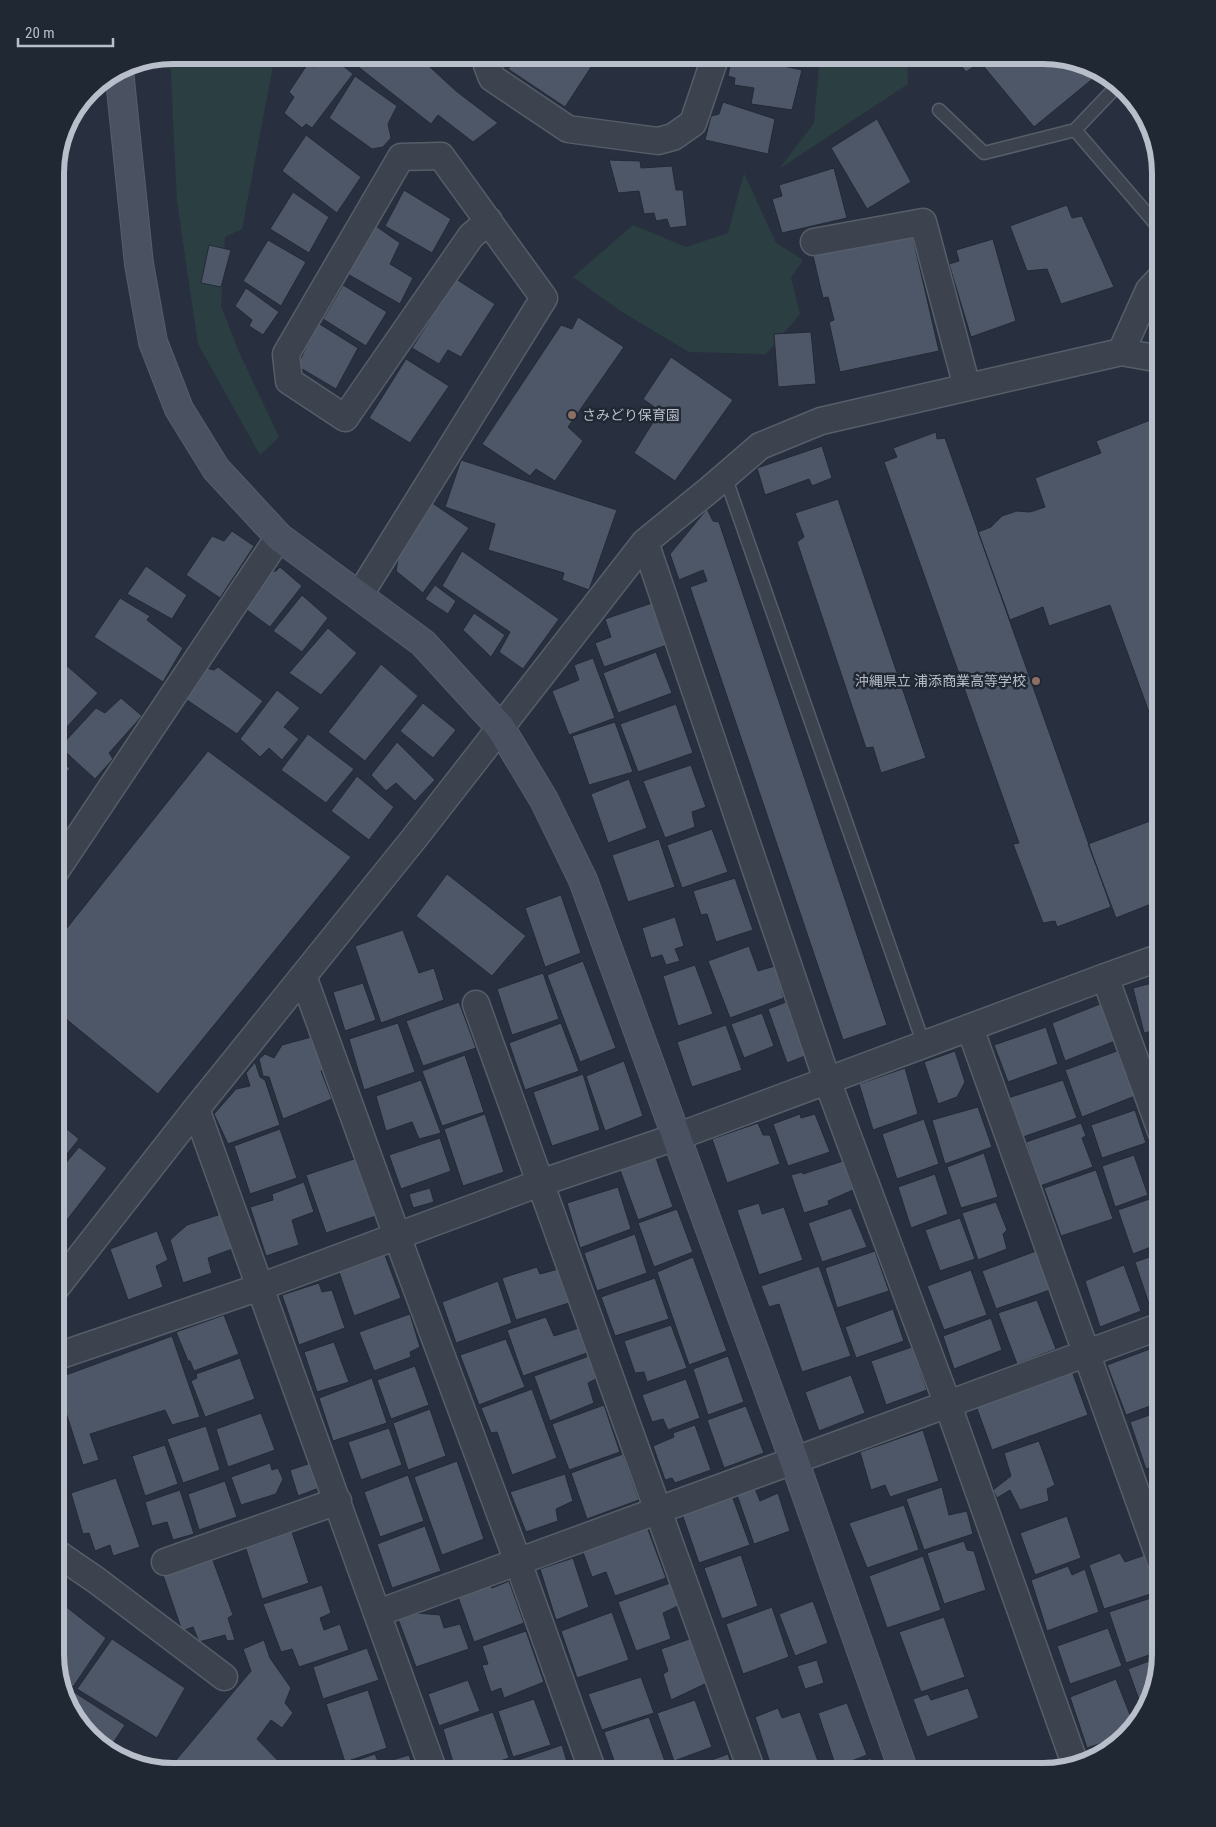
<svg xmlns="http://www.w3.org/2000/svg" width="1216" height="1827" viewBox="0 0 1216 1827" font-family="'Roboto Condensed','Noto Sans JP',sans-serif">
<rect width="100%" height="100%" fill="#28303f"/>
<path fill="#2b3e41" d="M275 55 242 229 225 237 221 306 239 352 279 437 260 455 198 344 177 201 170 56Z
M820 55H907L908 84 779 169 814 123Z
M744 173 776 243 803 260 791 278 800 314 766 354 689 352 622 312 573 277 633 225 686 247 728 233Z"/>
<path fill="#4e5768" stroke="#222a36" d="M323 55H330L353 74 312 128 306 124 302 128 284 113 294 97 289 92 307 65 313 67Z
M350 55H417L456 91 498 123 473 142 438 115 431 124 347 58Z
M434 55H461L440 64Z
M519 55H599L565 107 508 69Z
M732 55 802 70 792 110 751 104 754 88 734 85 735 78 728 76Z
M759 55H815L813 65Z
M953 55H1051L1101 72 1034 127 980 62 966 72Z
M355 76 397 106 388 124 391 138 383 147 372 149 329 118Z
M723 102 775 119 768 154 705 140 711 116 719 114Z
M877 119 911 182 867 209 831 148Z
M306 135 361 177 337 213 282 171Z
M609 160 640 161 641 168 672 166 676 190H683L687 226 670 228 667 219 656 221 654 213 644 214 639 191 618 193Z
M834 168 847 218 782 233 772 199 782 196 779 185Z
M404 190 451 219 432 253 385 226Z
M293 192 329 217 309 253 270 229Z
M1067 205 1072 218 1082 216 1114 287 1061 304 1047 269 1027 271 1010 226Z
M373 224 400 243 390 264 413 278 400 304 344 272Z
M912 234 939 351 840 372 829 322 834 320 828 297 823 298 813 256Z
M993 239 1016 321 971 337 949 264 959 261 956 250Z
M268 240 306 262 281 306 243 281Z
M209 245 231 250 221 287 201 283Z
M55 265 58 266 64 287 63 329 55 328Z
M456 279 495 304 461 357 448 350 439 364 412 348Z
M343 285 387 312 366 346 323 319Z
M246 288 279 312 263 335 249 326 252 320 235 306Z
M1160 300H1161V319L1159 317Z
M578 317 624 347 568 427 583 441 555 481 536 469 530 476 482 444 561 325 572 329Z
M318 323 358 348 336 389 297 366Z
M811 332 816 384 778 387 774 334Z
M671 357 733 400 675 481 634 453 660 411 643 399Z
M406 359 449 386 410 443 369 418Z
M1161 416V745L1110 605 1049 626 1043 607 1010 620 978 532 991 527 1002 516 1017 511 1030 512 1045 507 1035 478 1101 453 1096 441Z
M936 432 937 439 945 438 1111 907 1057 927 1055 921 1043 923 1013 844 1019 843 884 462 897 457 893 448Z
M822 446 832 478 812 486 809 479 765 495 757 468Z
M461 460 617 510 589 590 562 580 564 573 488 550 495 524 445 507Z
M55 497 59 498 55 521Z
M838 499 926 758 881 773 873 747 866 748 797 542 804 537 795 513Z
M428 500 469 528 423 593 396 571 402 537Z
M707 509 713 521 719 522 887 1025 843 1040 690 587 707 581 703 570 679 580 670 554Z
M232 531 254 546 220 598 186 575 212 536 224 541Z
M462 551 559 619 523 669 499 652 510 632 442 586Z
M146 566 187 595 172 619 127 594Z
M280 567 302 586 270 627 240 605 263 572 276 571Z
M435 585 456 601 448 614 425 599Z
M302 595 328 618 302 652 273 631Z
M120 598 150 616 147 620 183 648 163 682 94 637Z
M652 603 667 645 604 667 595 643 611 637 605 619Z
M474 613 505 635 491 657 463 630Z
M328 628 357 653 321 695 289 673Z
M656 652 672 693 618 713 603 673Z
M593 658 615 718 569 735 552 691 579 680 574 665Z
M381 664 418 696 365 761 328 732Z
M66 665 98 693 55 740V675Z
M218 667 263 701 237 734 184 698 207 668 214 670Z
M277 690 300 708 284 727 299 739 282 760 269 748 260 757 240 739Z
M121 698 142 716 109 753 113 759 95 779 60 747 96 708 105 713Z
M423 703 456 730 433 758 400 731Z
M676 704 693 753 638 772 620 724Z
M615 722 633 772 589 785 572 736Z
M308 734 354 769 326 803 281 770Z
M397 742 435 780 415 801 396 783 386 791 371 775Z
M208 751 351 857 158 1094 55 1010V943Z
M55 754 70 769 55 783Z
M691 765 706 807 692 812 695 827 665 838 643 781Z
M357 776 394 807 369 840 331 811Z
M629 779 647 828 608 843 591 794Z
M1161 817V900L1116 918 1088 844Z
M712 829 728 872 682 888 667 845Z
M659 839 675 887 628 902 612 855Z
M447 874 526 936 492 976 416 916Z
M735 878 753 930 716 942 707 914 701 915 693 891Z
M561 895 581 953 545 967 525 908Z
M675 917 684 946 675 949 680 961 666 965 662 955 651 958 642 928Z
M403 930 419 973 434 968 444 1000 381 1023 355 946Z
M749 946 758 971 775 966 784 998 730 1018 708 961Z
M583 961 616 1048 580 1062 547 975Z
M695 965 713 1014 678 1026 663 976Z
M543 973 559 1019 512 1035 497 989Z
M1156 982 1158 986 1161 985V1029L1144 1033 1133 988Z
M363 983 376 1020 345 1031 333 992Z
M459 1002 476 1048 423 1066 406 1021Z
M786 1002 805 1056 787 1063 768 1009Z
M1100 1004 1115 1041 1065 1061 1052 1023Z
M762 1013 774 1046 744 1058 731 1024Z
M398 1023 415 1072 364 1090 349 1039Z
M561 1023 579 1071 525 1090 509 1043Z
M726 1025 742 1070 692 1087 677 1042Z
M1046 1027 1058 1064 1008 1082 994 1045Z
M1161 1035V1076L1148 1040Z
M315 1036 326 1068 321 1071 332 1099 283 1119 269 1077 263 1076 259 1059 265 1054 274 1058 282 1045Z
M955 1051 965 1082 957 1097 938 1104 924 1062Z
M1117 1051 1135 1096 1082 1117 1065 1070Z
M465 1055 484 1112 442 1126 422 1071Z
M624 1061 643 1116 605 1131 586 1076Z
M255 1062 260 1077 265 1080 280 1125 228 1144 214 1114 236 1089 250 1086 246 1073Z
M905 1068 918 1114 873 1130 859 1084Z
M583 1074 600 1130 552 1146 533 1092Z
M421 1080 441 1133 419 1139 412 1122 386 1131 376 1096Z
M1063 1080 1077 1118 1023 1137 1008 1098Z
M978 1107 992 1147 945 1164 932 1120Z
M1135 1110 1146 1143 1102 1158 1091 1125Z
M485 1114 504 1172 463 1186 444 1129Z
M800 1114 801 1118 815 1114 830 1152 788 1166 773 1124Z
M55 1119 79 1139 55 1169Z
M924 1119 939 1164 897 1179 882 1134Z
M758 1123 763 1135H770L780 1164 727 1183 712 1139Z
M1081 1123 1086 1136 1082 1138 1093 1167 1040 1186 1026 1142Z
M280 1129 297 1178 250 1194 234 1146Z
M440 1138 451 1171 401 1189 389 1155Z
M79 1147 107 1168 67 1220 55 1210V1176Z
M984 1153 998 1197 961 1208 947 1167Z
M1134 1155 1148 1195 1115 1207 1102 1166Z
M357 1158 376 1216 326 1233 306 1175Z
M656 1158 673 1207 638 1220 620 1170Z
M843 1161 853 1190 828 1201 829 1205 804 1213 791 1175 802 1172 803 1174Z
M1096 1170 1113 1219 1061 1236 1044 1188Z
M935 1174 948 1214 911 1228 898 1187Z
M304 1182 314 1212 292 1220 299 1245 266 1256 250 1207 273 1200 272 1194Z
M618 1187 631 1229 580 1248 567 1203Z
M430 1188 434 1202 413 1208 409 1194Z
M1161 1195V1243L1133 1254 1118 1210Z
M996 1202 1007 1230 1003 1234 1007 1249 978 1260 962 1213Z
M759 1203 762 1214 784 1207 803 1260 759 1275 737 1210Z
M851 1208 867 1247 822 1262 808 1223Z
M677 1209 693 1252 654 1267 638 1223Z
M221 1214 235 1248 208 1258 212 1273 183 1283 170 1240 187 1225Z
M960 1218 975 1259 940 1271 925 1230Z
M157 1231 168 1260 156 1266 163 1287 128 1300 110 1249Z
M635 1234 647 1273 597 1291 584 1253Z
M875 1251 889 1291 837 1308 825 1268Z
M1036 1251 1050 1290 996 1309 982 1271Z
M1161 1253V1309L1152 1313 1135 1262Z
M385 1255 401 1298 354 1316 339 1272Z
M693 1257 727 1351 689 1365 657 1272Z
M1124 1265 1141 1311 1100 1327 1085 1281Z
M819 1266 851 1356 802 1372 779 1304 769 1307 761 1286Z
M537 1267 540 1274 558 1269 569 1303 516 1320 502 1278Z
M971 1270 987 1315 944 1330 927 1286Z
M655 1278 669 1319 615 1336 601 1297Z
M498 1281 512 1323 456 1343 442 1302Z
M319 1283 322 1292 332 1290 345 1328 299 1345 282 1295Z
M1037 1300 1056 1349 1017 1364 998 1313Z
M893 1309 904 1341 856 1358 845 1327Z
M410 1314 420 1347 410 1352 411 1357 374 1371 359 1332Z
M224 1315 239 1354 194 1371 190 1361H188L176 1332Z
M546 1317 554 1336 579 1328 587 1353 523 1376 507 1330Z
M991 1318 1002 1350 954 1369 943 1336Z
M671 1325 687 1368 647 1382 644 1372 635 1373 624 1341Z
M172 1336 200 1417 172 1425 165 1410 90 1434 99 1460 83 1465 55 1379Z
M506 1339 525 1387 479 1405 460 1355Z
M334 1342 349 1382 317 1392 304 1352Z
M1158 1346 1161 1353V1402L1126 1415 1107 1365Z
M912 1347 927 1390 886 1405 871 1361Z
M589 1356 596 1379 588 1383 594 1403 550 1421 534 1376Z
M728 1356 744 1402 708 1415 693 1369Z
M240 1358 255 1399 205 1417 191 1381 197 1378 196 1374Z
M415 1366 429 1405 391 1419 377 1380Z
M1072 1371 1088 1415 992 1450 976 1406Z
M851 1375 865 1413 819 1431 805 1392Z
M372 1378 387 1423 333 1441 319 1398Z
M686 1379 700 1418 668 1430 663 1419 652 1422 642 1395Z
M532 1389 557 1458 512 1475 497 1432 491 1433 481 1408Z
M604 1405 620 1452 569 1470 552 1424Z
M746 1406 764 1453 724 1468 707 1420Z
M430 1409 446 1456 408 1470 393 1423Z
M1161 1411V1463L1146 1469 1130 1422Z
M261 1413 275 1450 228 1467 216 1429Z
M695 1425 711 1470 675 1483 672 1478 665 1480 653 1446 674 1437 673 1433Z
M206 1426 220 1470 183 1483 167 1439Z
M389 1428 402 1465 361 1480 348 1442Z
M923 1430 939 1481 890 1497 885 1485 871 1490 860 1452Z
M1039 1441 1055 1485 1047 1489 1049 1501 1020 1510 1010 1490 997 1498 993 1490 1011 1476 1004 1453Z
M165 1445 178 1484 145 1496 132 1456Z
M623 1454 639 1500 587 1519 571 1473Z
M457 1461 484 1539 442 1555 414 1477Z
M270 1463 272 1470 278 1468 283 1479 276 1494 241 1505 231 1477Z
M311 1463 319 1488 298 1496 290 1470Z
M1161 1471V1505L1152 1475Z
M565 1474 573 1501 556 1509 558 1521 526 1532 510 1492Z
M408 1475 424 1521 380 1537 364 1492Z
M116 1478 140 1547 113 1556 110 1545 95 1551 89 1533 83 1534 71 1493Z
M225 1481 237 1517 199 1530 188 1494Z
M754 1486 760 1501 778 1493 790 1531 754 1544 736 1492Z
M942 1487 949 1515 967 1511 973 1534 924 1550 906 1499Z
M180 1490 194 1534 173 1540 167 1522 152 1526 145 1502Z
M731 1493 750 1545 699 1563 681 1511Z
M904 1505 919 1550 867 1568 849 1523Z
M1067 1516 1081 1558 1035 1575 1020 1533Z
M289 1523 309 1583 262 1599 243 1540Z
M646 1524 666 1578 615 1596 606 1572 592 1577 581 1547Z
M425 1526 441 1571 392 1588 377 1544Z
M964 1541 967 1550 974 1551 986 1590 944 1604 927 1553Z
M1120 1553 1125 1562 1145 1555 1160 1591 1104 1609 1089 1565Z
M211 1555 233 1615 228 1618 235 1640 227 1641 225 1635 199 1642 193 1627 182 1631 162 1572Z
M741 1555 758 1606 722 1619 704 1568Z
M923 1556 941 1610 887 1628 869 1576Z
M573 1558 589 1607 556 1620 540 1569Z
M1068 1566 1072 1575 1085 1569 1099 1612 1047 1631 1031 1580Z
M509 1581 524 1623 474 1642 458 1597 489 1584 492 1588Z
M673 1582 680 1605 663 1613 671 1639 636 1651 618 1602Z
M322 1585 331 1613 320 1618 324 1630 340 1624 349 1650 299 1667 292 1649 281 1652 263 1604Z
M1157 1596 1161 1607V1651L1126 1663 1109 1612Z
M55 1598 106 1638 73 1687 61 1679 55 1654Z
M813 1601 828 1643 795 1656 779 1614Z
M772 1607 789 1657 743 1674 726 1624Z
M612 1612 629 1660 577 1678 561 1631Z
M417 1613 440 1615 444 1628 460 1624 469 1649 416 1667 398 1619Z
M944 1617 965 1677 921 1692 899 1632Z
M1108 1628 1122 1666 1070 1684 1057 1646Z
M526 1631 544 1682 504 1698 501 1688 491 1692 482 1665 488 1664 482 1646Z
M695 1637 709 1682 671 1700 663 1674 668 1671 661 1649Z
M112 1639 185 1688 157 1738 77 1689Z
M264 1640 270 1658 291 1688 285 1703 293 1713 282 1728 271 1720 257 1739 289 1772H166L251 1671 243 1649Z
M367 1648 379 1680 323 1699 313 1667Z
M1160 1657 1147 1706 1142 1708 1128 1669Z
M817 1660 824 1683 805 1689 797 1666Z
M641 1677 654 1713 602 1730 588 1694Z
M1116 1679 1134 1725 1123 1736 1087 1748 1070 1697Z
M468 1680 480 1711 439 1726 428 1694Z
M63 1685 125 1725 107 1752 71 1713Z
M968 1688 979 1718 927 1737 913 1699 928 1694 931 1700Z
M368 1690 387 1748 345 1762 326 1704Z
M534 1699 551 1745 513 1757 498 1711Z
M695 1700 712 1747 674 1761 657 1713Z
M847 1703 867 1755 836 1767 818 1713Z
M778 1708 782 1718 800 1712 822 1772H773L755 1717Z
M493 1712 509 1758 468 1772H456L443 1729Z
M649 1717 666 1764 641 1772H618L604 1732Z
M562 1745 570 1772H519L515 1761Z
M375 1754 379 1764 409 1755 415 1772H332L331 1769Z
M728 1754 734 1772H690L689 1768Z
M871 1758 877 1772H836V1771Z"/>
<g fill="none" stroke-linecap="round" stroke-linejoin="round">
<g stroke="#565e6a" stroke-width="15">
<path id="lane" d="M939 110 984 153 1075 130 1161 230
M1075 130 1118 85
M725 476 924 1045"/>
</g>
<g stroke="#565e6a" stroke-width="29">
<path id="street" d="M490 55 487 65 492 78 568 129 658 141 673 137 693 123 716 55
M814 242 923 222 967 387
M1121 352 1149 290 1161 277
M645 542 827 1080 948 1405 1075 1764
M359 596 544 298 441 156 401 157 286 354 289 381 345 418 471 236 489 221
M55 872 279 537
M303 976 397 1236 518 1562 593 1772
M1105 977 1161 1131
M476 1004 752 1772
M970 1028 1161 1562
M196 1109 434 1772
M55 1289 196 1109 416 836 645 542 709 490 760 446 821 421 1121 352 1161 359
M55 1357 260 1287 540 1183 676 1137 1105 977 1161 957
M55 1552 96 1580 224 1677
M165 1562 338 1501
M378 1613 1161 1326"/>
</g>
<g stroke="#565e6a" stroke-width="30">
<path id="secondary" d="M119 70 139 264 153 342 179 409 216 469 279 537 423 643 500 727 544 800 583 880 794 1460 904 1772"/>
</g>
<use href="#lane" stroke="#3c434f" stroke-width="12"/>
<use href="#street" stroke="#3c434f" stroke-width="26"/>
<use href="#secondary" stroke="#4a5262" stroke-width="28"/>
</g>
<g fill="#8d6e63" stroke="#202834" stroke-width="2">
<circle cx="572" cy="415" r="5"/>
<circle cx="1036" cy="681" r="5"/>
</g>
<g text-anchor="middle" stroke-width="5" stroke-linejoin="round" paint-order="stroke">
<g font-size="14" fill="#b8beca" stroke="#202834" text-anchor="start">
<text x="582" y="420">さみどり保育園</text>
<text x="1026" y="686" text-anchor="end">沖縄県立 浦添商業高等学校</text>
</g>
</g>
<path d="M0 0H1216V1827H0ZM173 64H1043A109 109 0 0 1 1152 173V1654A109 109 0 0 1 1043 1763H173A109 109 0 0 1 64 1654V173A109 109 0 0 1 173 64Z" fill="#202834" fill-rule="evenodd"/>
<path fill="none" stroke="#b8beca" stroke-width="6" d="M173 64H1043A109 109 0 0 1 1152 173V1654A109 109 0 0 1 1043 1763H173A109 109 0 0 1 64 1654V173A109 109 0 0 1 173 64Z"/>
<path d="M18 38v8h95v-8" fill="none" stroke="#b8beca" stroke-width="2.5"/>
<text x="25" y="38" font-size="15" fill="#b8beca" stroke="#202834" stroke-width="4" paint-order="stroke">20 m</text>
</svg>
